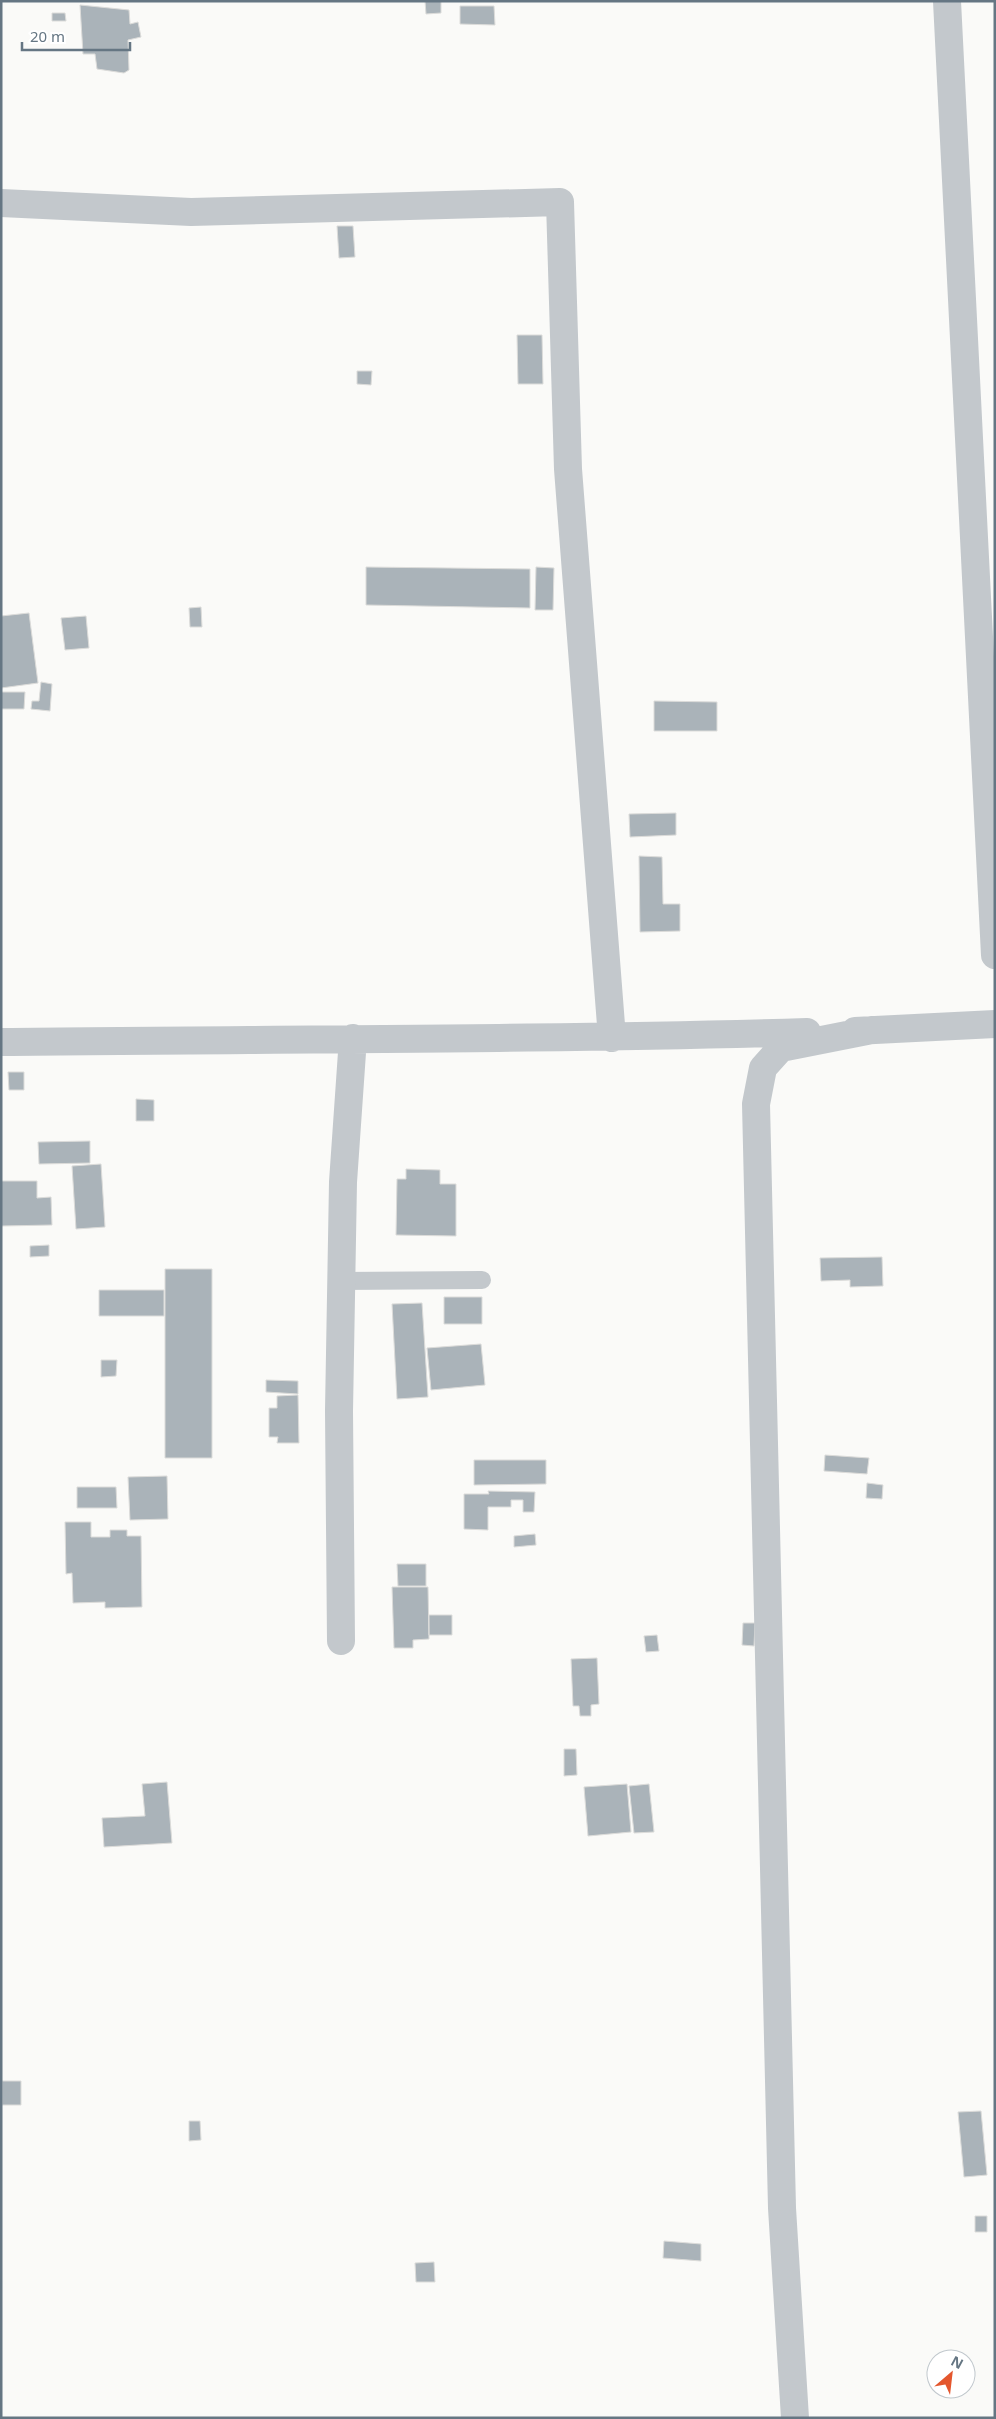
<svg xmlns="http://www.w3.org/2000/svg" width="996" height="2419" viewBox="0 0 996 2419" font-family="'Noto Sans',sans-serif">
<rect width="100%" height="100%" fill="#fafaf8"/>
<path fill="#aab3b9" stroke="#dcdcda" d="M425 1H441V13L426 14Z
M80 5 129 10 130 24 138 22 141 37 128 40 129 70 124 73 97 69 95 54H83Z
M460 6H494L495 25 460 24Z
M52 13H65L66 21H52Z
M337 226H353L355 257 339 258Z
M517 335H542L543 384H518Z
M357 371H372L371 385 357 384Z
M366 567 530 569V608L366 605Z
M536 567 554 568 553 610H535Z
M201 607 202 627H190L189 608Z
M29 613 38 683 1 688V616Z
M86 616 89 648 65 650 61 618Z
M41 682 52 684 50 711 31 709 32 701H39Z
M1 692H25L24 709H1Z
M654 701 717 702V731H654Z
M676 813V835L630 837 629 814Z
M639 856 662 857 663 904H680V931L640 932Z
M8 1072H24V1090H9Z
M136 1099 154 1100V1121H136Z
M90 1141V1163L39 1164 38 1142Z
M101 1164 105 1227 76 1229 72 1166Z
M406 1169 440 1170V1184H456V1236L396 1235 397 1179H406Z
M1 1181H37V1198L51 1197 52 1225 1 1226Z
M49 1245V1256L30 1257V1246Z
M882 1257 883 1286 850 1287V1280L821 1281 820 1258Z
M165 1269H212V1458H165Z
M99 1290H164V1316H99Z
M444 1297H482V1324H444Z
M422 1303 428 1397 397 1399 392 1304Z
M481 1344 485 1385 431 1390 427 1348Z
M101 1360H117L116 1376 101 1377Z
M266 1380 298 1381V1394L266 1392Z
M298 1395 299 1443H277L278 1437H269V1408H277V1396Z
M825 1455 869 1458 867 1474 824 1471Z
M474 1460H546V1484L474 1485Z
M167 1476 168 1519 130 1520 128 1477Z
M867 1483 883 1485 882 1499 866 1498Z
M77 1487H116L117 1508H77Z
M488 1491 535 1492 534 1512H523V1500H511V1507H488V1530L464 1529V1494H489Z
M65 1522H91V1537H110V1530H127V1536H141L142 1607 105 1608V1602L73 1603 72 1573 66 1574Z
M535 1534 536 1545 514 1547V1536Z
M397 1564H426V1586H398Z
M392 1587H428L429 1639 413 1640V1648H394Z
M429 1615H452V1635H429Z
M743 1623H755L754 1646 742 1645Z
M657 1635 659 1651 646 1652 644 1636Z
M597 1658 599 1704 591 1705V1716H580L579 1706H573L571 1659Z
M564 1749H576L577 1775 564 1776Z
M167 1782 172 1843 104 1847 102 1818 145 1816 142 1784Z
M627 1784 631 1832 588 1836 584 1787Z
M649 1784 654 1832 634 1833 629 1786Z
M2 2081H21V2105H2Z
M981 2111 987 2175 964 2177 958 2112Z
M189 2121H200L201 2140 189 2141Z
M975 2216H987V2232H975Z
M664 2241 701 2244V2261L663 2258Z
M434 2262 435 2282H416L415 2263Z"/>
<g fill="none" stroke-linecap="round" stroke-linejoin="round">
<path stroke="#c3c8cc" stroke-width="18" d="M341 1281 482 1280"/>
<path stroke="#c3c8cc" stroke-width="28" d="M947 1 995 955
M1 203 191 212 560 202 568 469 612 1038
M855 1031 995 1024
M1 1042C270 1039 539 1040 807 1032
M341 1641 339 1411 343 1182 353 1038
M795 2418 782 2208 756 1104 763 1068 781 1048 872 1030"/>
</g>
<rect width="996" height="2419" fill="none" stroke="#657683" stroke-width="5"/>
<g transform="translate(951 2374) rotate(28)"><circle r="24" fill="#ffffff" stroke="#c1c8cd"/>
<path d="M0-4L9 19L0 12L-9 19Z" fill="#e4572e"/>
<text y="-8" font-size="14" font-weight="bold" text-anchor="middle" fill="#657683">N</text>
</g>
<path d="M22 42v8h108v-8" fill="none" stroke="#657683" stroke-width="2.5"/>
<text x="30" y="42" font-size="15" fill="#657683" stroke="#ffffff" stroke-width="4" paint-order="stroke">20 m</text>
</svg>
